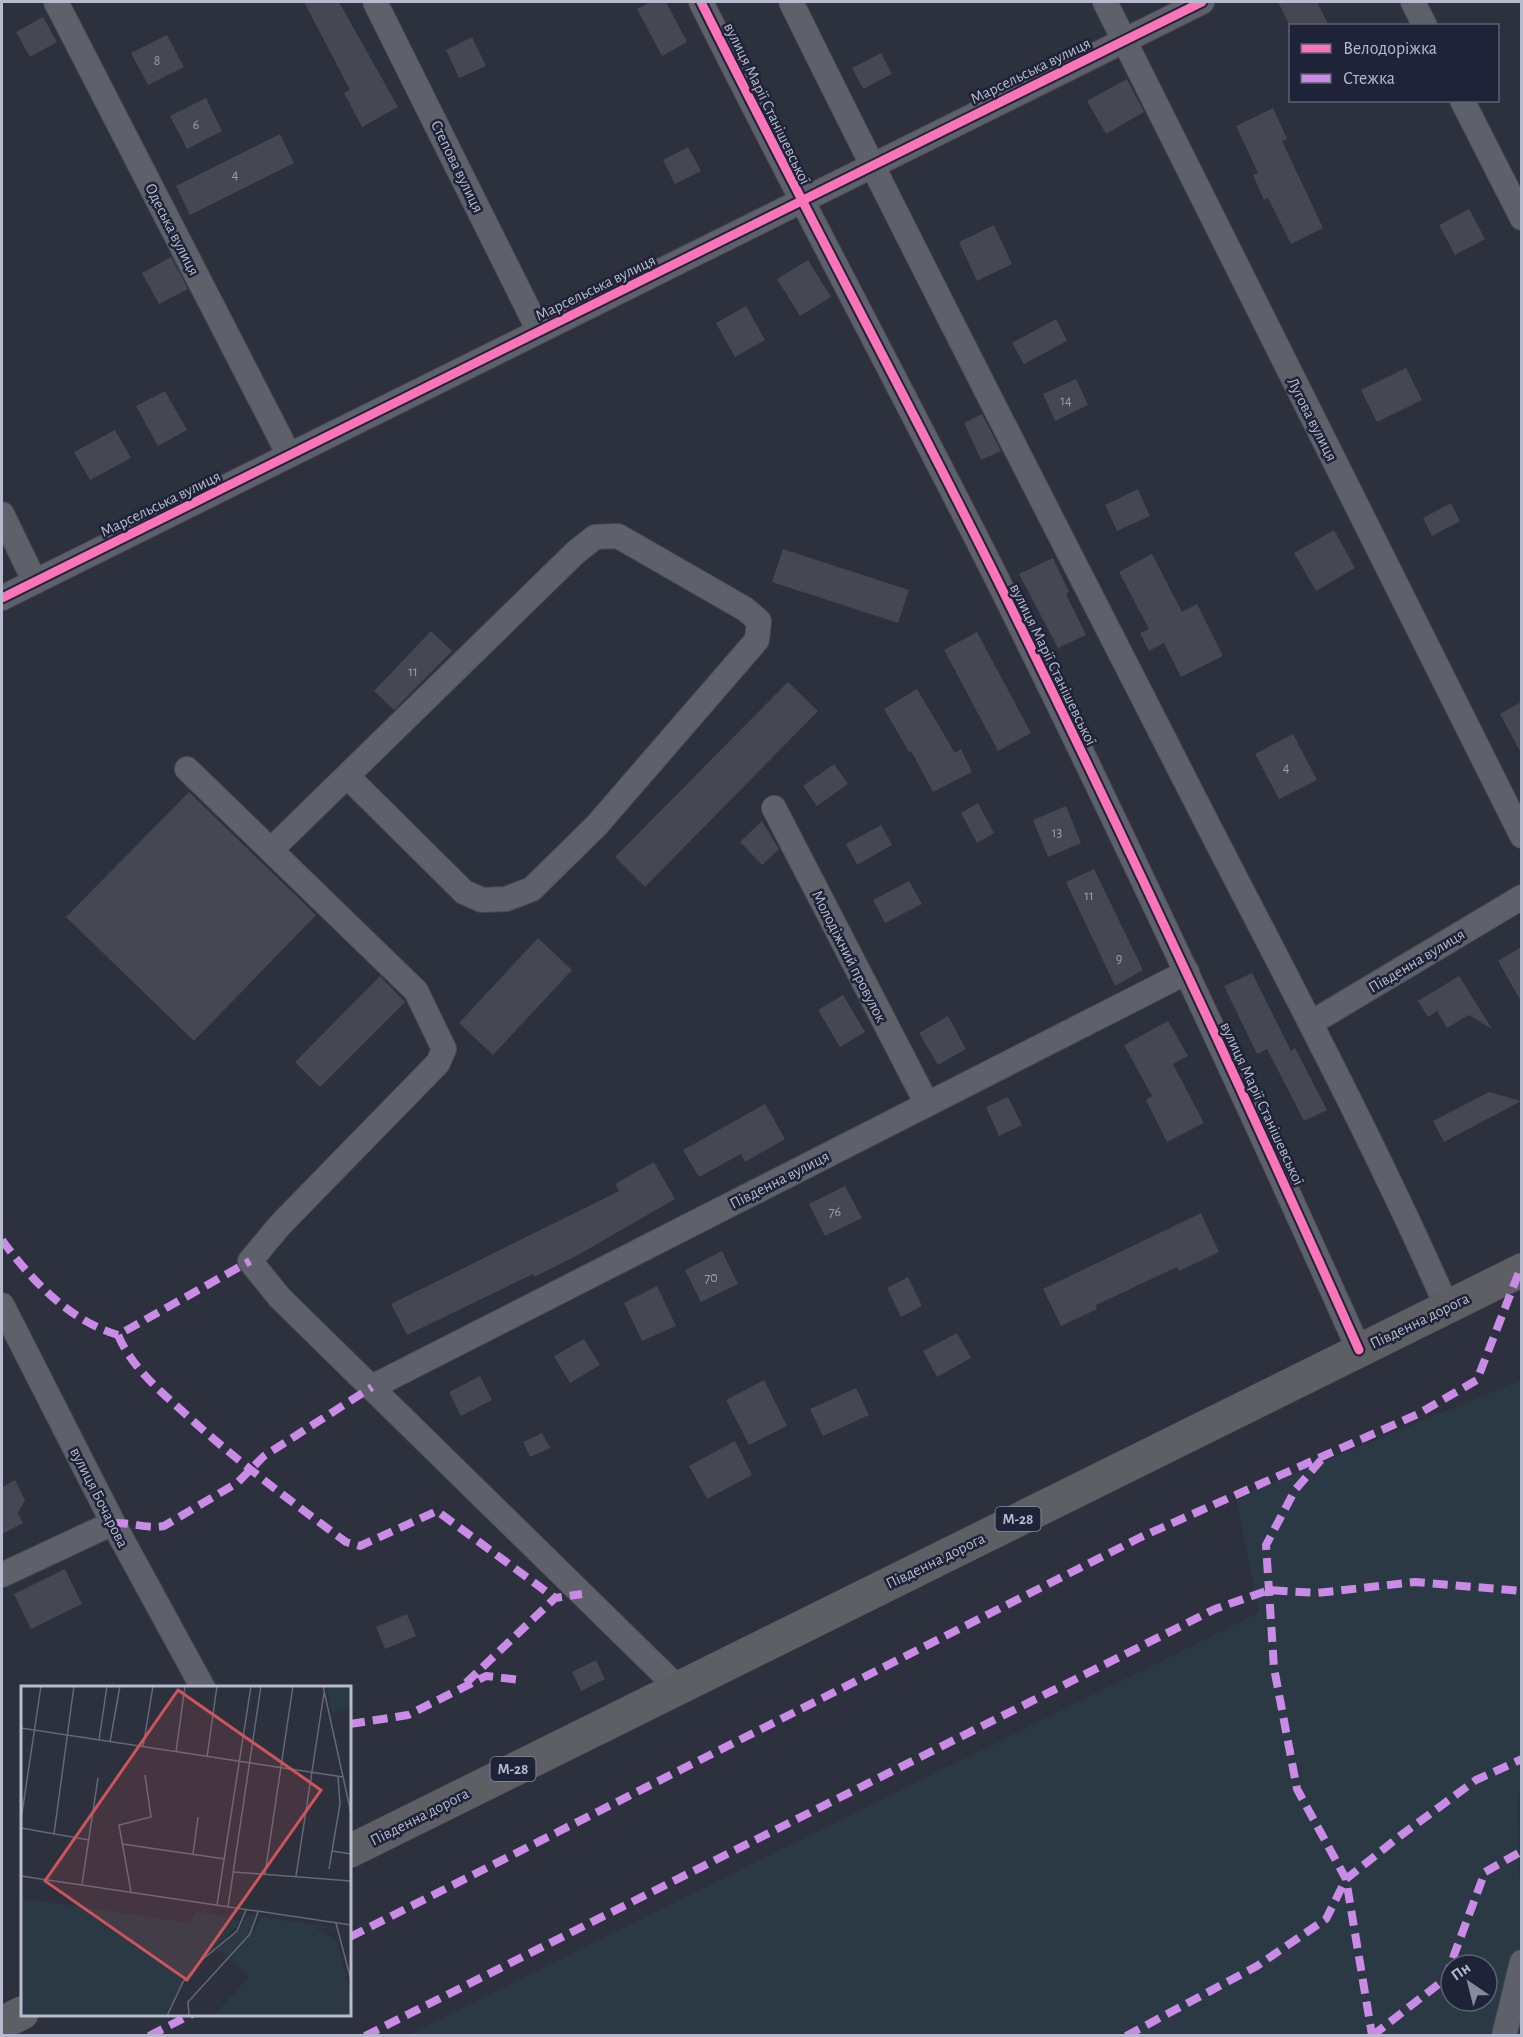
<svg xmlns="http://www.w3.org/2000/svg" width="1523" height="2037" viewBox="0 0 1523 2037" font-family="'Alegreya Sans',sans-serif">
<rect width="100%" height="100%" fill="#2d303d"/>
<path fill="#2a3943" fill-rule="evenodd" d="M1521 1380 1522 1784 1517 1802 1522 1939 1503 2035 406 2036 1259 1612 1236 1497ZM1451 1965H1487V2001H1451Z"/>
<path fill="#454752" d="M304 2H339L398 107 362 127 344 93 350 90Z
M650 2H666L687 42 662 56 637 9Z
M1278 2H1317L1329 26H1290Z
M43 17 57 42 30 57 16 32Z
M167 35 184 67 148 85 131 53Z
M472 37 486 66 459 78 446 50Z
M881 53 892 74 863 89 852 68Z
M1127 79 1144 112 1106 134 1087 101Z
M206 98 222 131 187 149 170 116Z
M1273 108 1287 139 1282 141 1323 228 1291 244 1268 198 1264 200 1253 175 1258 173 1236 126Z
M280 134 294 163 190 215 176 186Z
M688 147 701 171 675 184 663 160Z
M1469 209 1485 239 1455 255 1439 225Z
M994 225 1012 264 977 281 959 242Z
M171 257 188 289 159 304 142 273Z
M808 260 831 297 800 316 777 279Z
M746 306 765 340 735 357 716 323Z
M1056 319 1067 341 1024 364 1012 343Z
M1406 368 1422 400 1377 422 1361 390Z
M1076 379 1088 405 1055 421 1043 394Z
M165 391 187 430 158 446 136 406Z
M982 414 1001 451 981 460 964 423Z
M115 430 131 458 90 480 74 452Z
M1138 489 1150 516 1117 531 1105 505Z
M1451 503 1460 521 1432 536 1423 518Z
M1334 530 1355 568 1316 591 1294 553Z
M783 549 909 590 898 623 772 582Z
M1152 554 1182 612 1197 604 1223 656 1181 677 1164 643 1149 651 1140 633 1149 629 1119 572Z
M1053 558 1069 592 1066 594 1086 635 1058 648 1019 574Z
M431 631 452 651 394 710 374 691Z
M977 632 1031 733 998 751 944 650Z
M788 682 818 711 645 887 615 857Z
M917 689 955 753 961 749 972 772 933 792 911 751 909 752 884 709Z
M1521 702V753L1500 714Z
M1293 734 1317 780 1279 799 1255 754Z
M834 764 848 784 817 806 803 786Z
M189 792 316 915 194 1041 66 917Z
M978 803 994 833 977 843 961 813Z
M1066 806 1081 843 1048 857 1033 820Z
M762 821 779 849 762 865 740 842Z
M881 825 892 845 857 865 846 844Z
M1094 869 1143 970 1115 986 1066 882Z
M909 881 922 904 885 923 873 900Z
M538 938 572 970 493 1055 459 1023Z
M1521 947V1001L1498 961Z
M1252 973 1291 1051 1295 1048 1327 1110 1304 1121 1267 1049 1257 1054 1224 986Z
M380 976 405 1002 320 1087 295 1062Z
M1459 976 1492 1029 1469 1015 1447 1028 1437 1011 1428 1017 1418 1001Z
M843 995 865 1032 840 1047 818 1010Z
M948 1016 966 1049 938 1065 919 1033Z
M1168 1021 1188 1056 1173 1064 1204 1123 1167 1142 1146 1100 1152 1096 1124 1045Z
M1489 1092 1521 1101 1444 1142 1433 1121Z
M1008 1097 1022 1125 999 1136 986 1107Z
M765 1104 785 1139 745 1162 741 1154 699 1177 683 1150Z
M654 1162 675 1199 578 1255 534 1277 533 1274 407 1335 391 1304 619 1191 615 1184Z
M845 1186 862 1218 825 1236 809 1204Z
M1201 1213 1219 1252 1179 1271 1177 1267 1096 1305 1097 1309 1061 1326 1043 1289Z
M722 1251 738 1284 701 1302 685 1270Z
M908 1277 922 1306 901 1317 887 1288Z
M657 1286 676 1326 642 1341 624 1303Z
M957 1333 971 1358 937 1377 923 1351Z
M584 1339 600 1365 570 1383 554 1356Z
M480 1376 492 1400 461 1416 449 1392Z
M764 1380 787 1426 749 1445 726 1400Z
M856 1388 869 1415 823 1436 810 1409Z
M542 1433 550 1448 530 1457 523 1442Z
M735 1441 752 1475 707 1499 689 1466Z
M15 1480 25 1500 18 1513 23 1523 2 1534V1487Z
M65 1569 82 1604 31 1629 14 1594Z
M407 1614 416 1636 385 1649 376 1627Z
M596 1660 605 1679 581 1691 572 1672Z"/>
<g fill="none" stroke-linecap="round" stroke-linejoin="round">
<g stroke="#494c56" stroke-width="26">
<path id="minor" d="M56 2 289 455
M375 2 539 331
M701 2C797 195 900 385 997 579 1123 833 1243 1091 1359 1350
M791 2C926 276 1067 548 1206 821 1289 982 1374 1141 1447 1307
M1105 2 1522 836
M1413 2 1425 26
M1462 100 1522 218
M2 514 35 582
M2 598 1202 2
M187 769 416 991 444 1049 438 1063 281 1224 250 1261 280 1298 677 1687
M774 808 927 1104
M271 850 576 552 595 537 618 536 745 609 759 621 757 640 597 825 532 889 506 899 482 900 464 892 347 776
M1311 1023 1522 897
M2 1305 113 1523 203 1688
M372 1387 1187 972
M2 1575 113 1523
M1504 2036 1522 1962"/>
</g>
<g stroke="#4a4c58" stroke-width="34">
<path id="highway" d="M350 1851 1522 1270
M2 2023 22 2013"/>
</g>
<use href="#minor" stroke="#5e606a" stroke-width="24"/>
<use href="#highway" stroke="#5e5f64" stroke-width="33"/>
<path stroke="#ca8be6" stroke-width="8" stroke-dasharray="15 8" stroke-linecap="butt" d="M2 1240C31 1280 70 1321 118 1335L250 1261
M118 1335C133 1370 164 1394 192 1420 241 1464 293 1503 346 1542L360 1546 437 1511 555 1598
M1321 1460 1295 1490 1266 1545 1274 1668 1297 1789 1346 1879 1372 2035
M113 1523C130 1522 147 1529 164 1526L237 1483 264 1456 372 1387
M466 1683 555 1598 582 1594
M350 1724 408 1715 486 1676 520 1680
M350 1937 1141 1537 1418 1414 1477 1380 1519 1272
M149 2036 192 2014
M365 2036 1215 1609 1269 1590 1317 1593 1415 1582 1522 1591
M1126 2036 1257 1966 1326 1919 1346 1879 1400 1836 1476 1780 1522 1759
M1372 2036 1445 1979 1485 1872 1522 1851"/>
<g stroke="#1f2338" stroke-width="13">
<path id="cycleway" d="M701 2C797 195 900 385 997 579 1123 833 1243 1091 1359 1350
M2 598 1202 2"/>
</g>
<use href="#cycleway" stroke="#fb73b8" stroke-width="9"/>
</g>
<g text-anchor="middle" stroke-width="5" stroke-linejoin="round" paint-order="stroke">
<g font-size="14" fill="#9b9eae">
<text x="157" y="65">8</text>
<text x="196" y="129">6</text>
<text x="235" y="179">4</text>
<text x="1066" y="405">14</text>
<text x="413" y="676">11</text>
<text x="1286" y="772">4</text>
<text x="1057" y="837">13</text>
<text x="1089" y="900">11</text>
<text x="1119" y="963">9</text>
<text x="835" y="1216">76</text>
<text x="711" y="1282">70</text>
</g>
<g fill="#1f2338" stroke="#8a8da0" stroke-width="1.5">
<rect x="995.5" y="1507" width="45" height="24" rx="4.5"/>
<rect x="490.5" y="1757" width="45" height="24" rx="4.5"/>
</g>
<g font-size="15" font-weight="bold" fill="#b8bbcd">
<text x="1018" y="1524">М-28</text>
<text x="513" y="1774">М-28</text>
</g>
<g font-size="16" fill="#b8bbcd" stroke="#1f2338">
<text transform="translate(1030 70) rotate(-26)" y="6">Марсельська вулиця</text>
<text transform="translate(768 103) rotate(64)" y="6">вулиця Марії Станішевської</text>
<text transform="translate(458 166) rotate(64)" y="6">Степова вулиця</text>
<text transform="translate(173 229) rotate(63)" y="6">Одеська вулиця</text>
<text transform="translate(595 287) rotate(-26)" y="6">Марсельська вулиця</text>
<text transform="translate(1313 419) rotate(63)" y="6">Лугова вулиця</text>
<text transform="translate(160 503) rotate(-26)" y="6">Марсельська вулиця</text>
<text transform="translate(1054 664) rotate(64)" y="6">вулиця Марії Станішевської</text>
<text transform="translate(850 956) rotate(63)" y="6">Молодіжний провулок</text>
<text transform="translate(1416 960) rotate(-31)" y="6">Південна вулиця</text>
<text transform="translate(1263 1103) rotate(65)" y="6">вулиця Марії Станішевської</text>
<text transform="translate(779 1179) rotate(-27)" y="6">Південна вулиця</text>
<text transform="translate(1419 1320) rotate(-26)" y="6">Південна дорога</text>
<text transform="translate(100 1497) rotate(63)" y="6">вулиця Бочарова</text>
<text transform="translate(935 1560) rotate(-26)" y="6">Південна дорога</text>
<text transform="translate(419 1816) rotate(-27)" y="6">Південна дорога</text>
</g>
</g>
<g transform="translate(21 1686)">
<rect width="330" height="330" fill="#2d303d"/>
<path d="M305 0H330V23L311 27ZM0 212 169 237 175 225 220 235 162 295 145 330H0ZM227 229H234L231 244 207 271 194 264 215 248ZM240 231 311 241 310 247 307 242 295 243 316 255 330 308V330H192L228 291 209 273 234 244Z" fill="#2a3943"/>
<path fill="none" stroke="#656877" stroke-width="1.5" d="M302 0 330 127M0 42 322 91M78 54 86 0M89 56 99 0M122 61 132 0M155 66 164 0M186 71 196 0M0 134 20 0M0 142 68 154M33 148 53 0M101 158 204 173M311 165 330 168M172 168 177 131M308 183 319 118 317 90M213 186 330 195M244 188 272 0M0 190 330 239M275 190 303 7M61 198 77 92M110 206 98 139 130 131 124 89M196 219 230 0M207 221 240 0M315 237 330 294M146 330 162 296 182 273 216 245 225 224M168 330 167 316 229 248 237 226"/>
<path fill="#cd545a" fill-opacity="0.15" stroke="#cd545a" stroke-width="3" d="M157 4 300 104 166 294 24 195Z"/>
<rect width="330" height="330" fill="none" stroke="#b8bbcd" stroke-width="3"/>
</g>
<rect width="1523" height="2037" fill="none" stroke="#b8bbcd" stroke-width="6"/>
<rect x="1289" y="24" width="210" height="78" fill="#1f2338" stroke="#5c6074" stroke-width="1.5"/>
<rect x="1301" y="44" width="30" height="9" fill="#fb73b8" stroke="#5c6074" stroke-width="1.5"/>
<text x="1343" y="54" font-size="18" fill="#b8bbcd">Велодоріжка</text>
<rect x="1301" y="74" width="30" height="9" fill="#ca8be6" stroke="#5c6074" stroke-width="1.5"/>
<text x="1343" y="84" font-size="18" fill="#b8bbcd">Стежка</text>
<g transform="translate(1469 1983) rotate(325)"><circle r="28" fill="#1f2338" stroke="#5c6074" stroke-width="1.5"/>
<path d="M0-4.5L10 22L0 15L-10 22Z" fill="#878a9b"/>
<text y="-9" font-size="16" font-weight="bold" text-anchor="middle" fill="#b8bbcd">Пн</text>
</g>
</svg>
